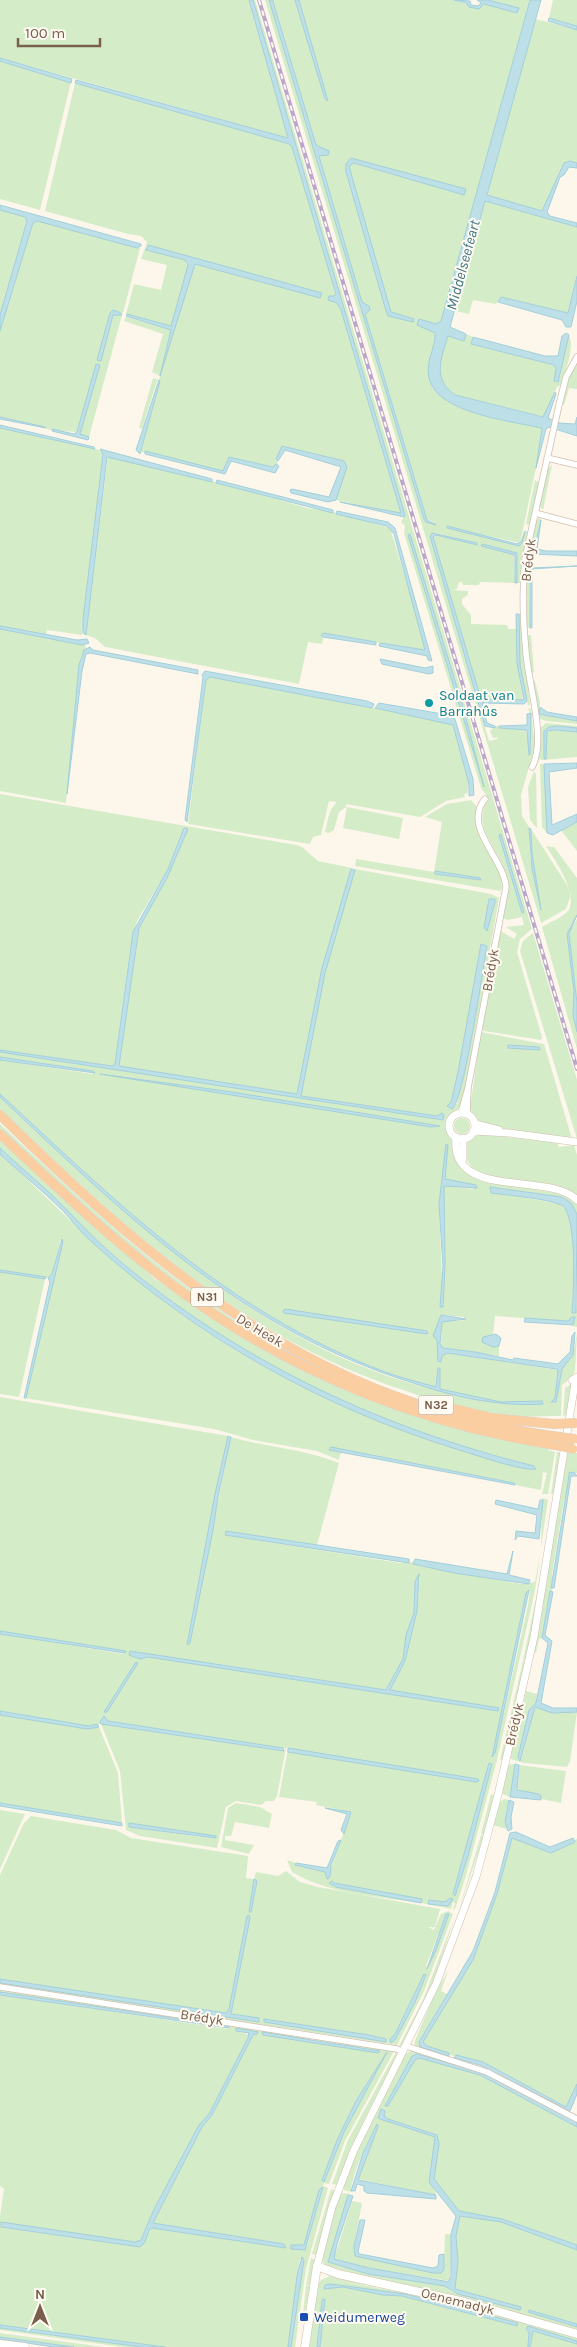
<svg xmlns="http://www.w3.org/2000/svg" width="577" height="2347" viewBox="0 0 577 2347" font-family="Karla,sans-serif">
<rect width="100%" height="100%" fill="#fdf7eb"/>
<path fill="#d4ecc7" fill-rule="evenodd" d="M0 0H249L288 138 0 58Z
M253 0H255L532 929 520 939 517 952 542 1037 541 1040 484 1031 482 1027 499 930 514 939 517 934 506 927 524 925 522 917 508 920 502 918C504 905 511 889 507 876 500 849 469 827 489 799L481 788 404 533 405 526 401 522 405 515ZM410 534 485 787 408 535ZM499 835 524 912 522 913Z
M265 0H269L271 6 424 519 425 521 435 523 427 519 365 314 369 310 362 302 319 155 322 154V149L316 145 273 0H295L325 99 328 101 299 0H454L479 9 484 4 517 13 503 4 488 0H530L441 321 436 324 419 319 435 333 432 388 503 419 542 428 536 468 520 543 447 527 519 546 522 543 525 531 528 532 524 551 521 583H517V553L514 554 515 583 480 582 479 585H463L462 582H459L457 589 452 590 468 591V595L462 599V604L471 615V624L507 625 508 629H516L517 663 523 701 481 699 433 537 436 535 476 545 477 543 436 533 430 534 489 741 498 739 497 737 493 738 490 731 495 726H499V728L526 730 530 754 531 715 528 708 531 709 535 746 521 795 522 816 529 827 530 853 541 910 532 853 531 829 567 885 571 895 566 909 541 923ZM351 158 464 195 354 163 349 165 391 312 414 319 413 322 388 315 386 311 346 172Z
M553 0H577V26L549 18Z
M536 19 577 30V163L573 162 562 166 543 210 540 211 487 195Z
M0 61 71 82 40 210 0 199Z
M75 83 289 144 292 147 336 294 333 297 341 309 401 514 336 500 344 461 282 446 277 464 275 467 229 457 223 471 141 452 159 380 157 381 142 429 139 428 153 378 159 380 160 376 152 372 163 334 124 321 126 317 171 330 160 376 191 269 195 264H199L146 245 147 250 185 260 188 268 171 326 126 314 134 284 161 290 167 265 141 259 147 242 141 236 128 234 45 211Z
M485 201 577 227V276L568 313 501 297 496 304 473 300 469 314 455 311Z
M0 210 26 217 27 221 0 315Z
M37 220 140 248 123 313 113 311 110 313 97 360 100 361 113 315H122L89 437 80 434 99 365 97 364 77 432 51 430 0 417V331L33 223Z
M567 332C577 345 565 370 561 385L557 387 544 417 455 395C432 379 441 359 448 336L464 341 466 334 473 337 471 344 554 365 556 368 554 381 558 382 569 335Z
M577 362V389L569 388 564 405 562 404 569 378Z
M0 428 99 450 103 453 82 635 47 630 46 635 0 626Z
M108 456 216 482 307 508 333 512 390 528 420 625 425 651 324 633 322 644 308 642 299 684 105 647 95 638 86 635Z
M552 465 543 510 539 505 547 469Z
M535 480 539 483 530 525 526 524Z
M541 518 533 558 529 556 536 520Z
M533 562 532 565H530L529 574 530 628 527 627V569L528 563Z
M519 614 522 615 524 656 530 704 528 706 520 664Z
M0 629 85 645 86 648 81 656 79 665 66 803 0 791Z
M527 635H531L534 672 530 673Z
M210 676 450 723 453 725 469 784 467 794H464L465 797 446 801 420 817 346 804V807L339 812 334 830 329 833 325 832C328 821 328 810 337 802L329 801 321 835 313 837 310 844 188 824 206 680Z
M532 681H535L540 702 539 714 577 721V724L546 721 537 718Z
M546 723 577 726V728L558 726 545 729 546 737 547 731 551 730 577 732V757L542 760 538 759 539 729Z
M540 764H545L547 833 542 827Z
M534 771 536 774 537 828 530 820 528 787Z
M0 794 296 845 302 847 318 861 352 868 322 968 297 1094 119 1066 139 928 167 878 184 828 168 869 137 921 130 950 115 1064 112 1066 0 1050Z
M471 800 477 807C471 839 501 858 502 888L500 891 355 866 356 859 434 872 442 822 425 817 447 804ZM435 871 480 878 481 880 435 874Z
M347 807 403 818 399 839 343 828Z
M577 822V851L561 830Z
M546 846 554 847 577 878V915L567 934 574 991 573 1015 577 1032V1049L542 927C550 922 562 918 569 910 577 891 556 862 546 846Z
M355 869 491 894 499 898 466 1085 460 1107 449 1117 447 1128 452 1139 455 1155 466 1171 481 1181 563 1194 577 1204V1214L571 1203 562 1197 493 1187 489 1191 559 1204 569 1212 576 1226 572 1312 576 1313 577 1296V1327L573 1326 572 1317 568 1321 495 1316 493 1335 488 1337 487 1344 499 1346V1356L441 1347 442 1322 466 1320 464 1317 442 1315 433 1336 437 1340 438 1361 441 1362 442 1356 446 1353 558 1370 555 1398 551 1402H556L562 1369 573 1355 577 1333 575 1371 570 1379 562 1385 561 1416C541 1416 519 1418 498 1415 467 1412 435 1401 406 1391 239 1337 125 1227 0 1110V1097C132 1221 268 1355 452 1394 482 1400 511 1408 542 1402H501L440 1389 439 1368 436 1387C419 1382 402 1378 385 1372 230 1314 119 1205 0 1094V1060L92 1074 93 1071 0 1057V1052L443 1120 444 1115 437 1116 301 1096 325 973ZM484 944 487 946 457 1104 447 1106 451 1102 456 1083ZM102 1073 440 1126 431 1127ZM447 1144 445 1179 475 1189 444 1186 445 1266 443 1307 439 1204ZM283 1311 427 1331 428 1333 362 1325Z
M577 919V1003L569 934Z
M533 933 577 1080V1139L520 951 523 941Z
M481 1032 544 1044 572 1139 507 1130 476 1120 470 1108Z
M454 1126a8 8 0 1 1 16 0a8 8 0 1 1-16 0Z
M0 1124C112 1229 213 1325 358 1385 379 1393 402 1397 424 1403 466 1415 509 1427 551 1439 509 1434 470 1422 430 1410 412 1405 394 1400 376 1393 231 1342 116 1237 6 1135L0 1129Z
M480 1134 557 1143 559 1147 574 1145 577 1155V1196L564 1188 483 1175C467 1167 466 1159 465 1142Z
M0 1139 155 1279 274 1355 358 1395 405 1413 469 1432 548 1448V1450L555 1452 548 1494H542L547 1473 543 1472 541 1490 515 1485 514 1483 331 1447 329 1450 341 1452 339 1460 317 1451 253 1440 214 1429 25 1398 63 1242 61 1239 52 1274 48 1278 0 1270V1154C52 1202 101 1252 157 1296 269 1383 397 1435 533 1470L536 1467 459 1445 391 1422 322 1392 250 1354 177 1306 126 1266 81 1227 67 1210 0 1148Z
M0 1272 45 1279 19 1397 0 1394Z
M572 1383 567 1415 563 1416 565 1388Z
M0 1397 228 1436C212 1505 201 1574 187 1644L188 1645 231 1437C267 1447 304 1449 339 1463L317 1545 226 1531 225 1535 400 1563 413 1562V1564L420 1566 521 1584 535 1582 541 1550 535 1590 497 1760 465 1879 455 1909 453 1910 455 1903 453 1902 451 1909C403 1897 333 1898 292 1872L287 1860 296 1863V1866L325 1872 327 1879 351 1812 316 1805 317 1802 279 1797 288 1748H286L277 1796 274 1801H266L261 1805 236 1801 226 1807 217 1848 140 1836 126 1830 120 1771 101 1724 284 1751 285 1748 108 1721 103 1717 98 1726H89L0 1711V1634L124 1654 126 1651 0 1631ZM420 1576 417 1611 405 1661 390 1690 498 1711 148 1657 138 1659 135 1656 219 1664 386 1690 403 1659 406 1635 414 1613V1591ZM527 1591H530L528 1605 495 1753 492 1757ZM289 1749 477 1779 479 1782 288 1752ZM489 1763 492 1764 455 1896 453 1894ZM129 1823 216 1839 129 1827ZM332 1881 334 1883 421 1903 336 1887Z
M557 1452 561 1453 554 1494H551Z
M567 1452 577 1453V1473L571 1472 563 1506 552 1574V1588L542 1638 539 1639 536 1653 534 1651Z
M542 1498 548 1500 541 1547Z
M538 1590 539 1591 526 1661 523 1660Z
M523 1661 525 1662 503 1759 500 1760Z
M526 1691 537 1694 536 1703 529 1710 518 1760 522 1756 535 1707 552 1713 577 1712 570 1761 567 1767 524 1763 511 1759C509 1752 524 1704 526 1691Z
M0 1715 87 1729 99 1727 118 1773 122 1823 0 1803Z
M510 1764H515L510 1797 503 1794 502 1791 507 1769Z
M519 1765 566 1771 561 1803 542 1799 539 1794 518 1791Z
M491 1794 494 1795 484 1835 481 1834Z
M504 1799 509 1800 506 1816V1829L493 1825 498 1804Z
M236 1803 260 1807 272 1814 269 1828 235 1822 231 1836H225V1840L254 1845 249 1854 221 1847 228 1808Z
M0 1810 25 1814 0 1869Z
M31 1816 116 1830 131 1838 248 1856 246 1878 254 1879 256 1872 278 1876 286 1871 300 1882 318 1887 440 1909 435 1927H428L434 1930 441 1914 448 1911 453 1914 424 1991 397 2045 0 1985V1983L259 2022 260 2019 231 2014 250 1916H247L229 2009 226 2013 0 1979V1875L24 1823ZM254 1880 257 1881 251 1912H249ZM446 1914H448L428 1969 426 1966ZM424 1974 426 1975 415 2002 395 2040 392 2039ZM265 2019 369 2035 386 2039V2042L264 2021Z
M481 1835 484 1836 459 1909Z
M514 1837 551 1853 577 1839V2084L567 2107 483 2062 450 2055 448 2058 417 2048 414 2043 435 1993 448 1971 441 1991 447 1994 419 2042 428 2050 447 2056 448 2053 427 2046 422 2042 473 1960 497 1894 512 1838Z
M455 1916 435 1978 403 2046H399L423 2000Z
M0 1988 394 2051 345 2141 329 2184 324 2183 323 2186 328 2188 306 2269 295 2347H291L304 2260 300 2259 288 2347H165L0 2325V2216L4 2189 0 2186V1995L228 2029 227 2026 0 1992ZM236 2031 257 2034 253 2035 212 2115 202 2127 153 2223 284 2244 286 2248 152 2228 149 2230 145 2242 140 2247 4 2228 1 2223 135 2242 141 2240 154 2209 199 2125 209 2114 250 2035ZM263 2035 312 2039 380 2051ZM386 2053 344 2132 324 2182 322 2180 337 2140 356 2101ZM323 2188 307 2246 301 2250 291 2245H304L319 2190Z
M411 2051 422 2053 412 2056 385 2106H388L415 2060 419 2058 480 2075 577 2127V2245L502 2219 459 2212 434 2179 438 2138 435 2134 388 2119 384 2116 382 2109 378 2116 380 2119 435 2137C439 2156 422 2174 436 2192L435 2195 358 2179 378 2127C369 2133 350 2180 351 2192L344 2190 343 2186C359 2140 385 2099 405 2054Z
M396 2052V2059L368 2112 337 2185 332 2184 348 2140Z
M331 2189 335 2191 317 2255 312 2254Z
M342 2193 351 2194 348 2195 330 2263 379 2276 445 2286 453 2292 457 2290 454 2287 458 2261 456 2236 460 2215 501 2222 577 2250V2324L529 2310 528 2312 577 2327V2331L326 2266C324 2263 323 2262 322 2259 321 2249 336 2199 342 2193Z
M352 2201 362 2203 354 2246 355 2256 441 2273 444 2270 445 2234H451L450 2281 369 2268 334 2259Z
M311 2258 315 2260 311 2285H306Z
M330 2276 353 2280 377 2287 328 2279 451 2301 577 2337V2341L531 2327 526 2328 529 2332 528 2347H320L324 2299 317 2347H307L318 2287 316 2286 321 2280ZM327 2284 405 2294 518 2323 516 2326 402 2296 383 2295 343 2287 327 2288Z
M306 2285 310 2286 305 2314H303Z
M0 2328 141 2347H122L0 2330Z
M533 2331 577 2344V2347H530Z
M0 2333 104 2347H74L0 2337Z"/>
<path fill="#bde0e8" stroke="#a3cfda" d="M249 0H253L405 515 404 517 340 502 401 513 341 310 337 303 328 300 329 296H334L336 294 292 147 289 144 75 83 76 80 288 138Z
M269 0H273L274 5 316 145 329 151 328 155 319 156 362 302 369 306 370 310 365 314 427 520 436 525 426 522 424 519Z
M295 0H299L328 101 325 99Z
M454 0 470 1 471 5 478 6 481 3 477 0H488L519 8 517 13 484 4 479 9 469 7 466 3Z
M530 0H541L487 195 542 211 564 163 570 161 577 163V168L569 167 564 175 560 177 547 212 550 216 577 223V227L485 201 450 327 466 334 464 341 448 336C441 359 432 379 455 395L543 417 555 392 556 394 548 418 559 423 575 424 577 417V436L549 427 546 429 536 468 542 428C511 421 436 413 429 378 425 361 436 348 435 333L417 325 419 319 436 324 441 321Z
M549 18 577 26V30L548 21Z
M0 58 72 79 71 83 0 61Z
M351 158 466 189 464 195 354 163 349 166 391 312 414 319 413 322 388 316 386 311 346 172V164Z
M0 205 141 244V246L137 248 37 221 33 223 0 331V315L27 221 25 217 0 210Z
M148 245 322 293 320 298 195 264 160 376 171 330 126 316 127 314 171 326 188 265 185 260 146 250Z
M577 276V301L571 327H566L562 320 498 302 501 297 568 313Z
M113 310 121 313 122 315H113L101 361 97 360 110 313Z
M566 333 569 335 558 382 554 381 556 368 554 365 471 344 473 337 545 356H558L562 336Z
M96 364 100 365 80 434 89 437 88 440 52 431V429L74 434 77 432Z
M159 380 160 381 140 454 136 450Z
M0 417 45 427 46 428 0 419Z
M0 425 94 447 95 449 0 428Z
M282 446 344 461 347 467 336 500 328 502 291 493 290 490 292 489 329 497 341 467 285 450 278 461 276 459Z
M100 449 212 479V482L107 457 86 635 83 633V619L103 454Z
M145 451 223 471 229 457 273 467 276 464 279 466 275 473 231 461 225 474 145 454Z
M217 480 333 510V513L216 483Z
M337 511 388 522 395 528 432 661 428 660 427 656 379 646 380 643 425 650 394 534 387 526 336 514Z
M541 520 537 549 546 551H577V556L533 554Z
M447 526 517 544 521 542 525 531 522 543 519 546 447 528Z
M432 533 477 543V545L436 535 433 537 481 699 524 700 517 663 516 614H519L520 664 527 701 524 704 482 703 487 723 495 726V728L485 726 430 536Z
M410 534 463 707 484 787 408 535Z
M482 544 517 553V583H515V555L481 546Z
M530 565 532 568 577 566 532 569V628H530Z
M0 626 77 640 87 639 89 643 82 645 0 629Z
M324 633 376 642V645L323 637 321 635Z
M90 647 93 650 198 670V674L90 653 86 654 82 671 67 794 79 665 84 650Z
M380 659 425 668 433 666V673L429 674 382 664Z
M205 671 367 701 374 704 372 708 210 677 206 680 187 822 185 820 203 677 202 675Z
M379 703 454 716 473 779 474 795 469 796V784L453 725 375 708Z
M540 707 547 712 577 717V721L539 714Z
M531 713 530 755H529L527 730 499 728V726L527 725V714Z
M558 726 577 728V732L555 730 547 731 546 759H544V731L549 727Z
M577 763V768L549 772 552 825 577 814V822L553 835 547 833 544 764Z
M184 828 188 829 167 878 139 928 119 1066 297 1094 322 968 351 869 355 870 325 973 301 1096 437 1116 442 1113 444 1115 443 1120 0 1052V1050L112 1066 115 1064 133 932 168 869Z
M529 828 531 829 532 853 541 910 532 868Z
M501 834 524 912 522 913 499 835Z
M435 871 480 878 481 880 435 874Z
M489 899H495V902L487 931 484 928Z
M577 915 569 934 577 1003V1032L573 1015 574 991 567 934Z
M481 944 487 946C483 968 464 1101 452 1109L447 1106 451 1102 458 1072Z
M508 1045 539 1047 540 1050 508 1048Z
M0 1057 93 1071 95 1073 0 1060Z
M100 1074 232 1092 440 1126 431 1127Z
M0 1094C121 1206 227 1312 385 1372 401 1378 419 1382 436 1387L438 1368H440V1389L501 1402 542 1401 543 1404C499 1407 455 1397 413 1383 242 1330 126 1216 0 1097Z
M446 1144 448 1145 445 1179 476 1185 477 1188 444 1186 445 1266 443 1307H440L443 1266 439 1204Z
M0 1148C22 1169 46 1188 67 1210 86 1230 105 1249 127 1267 249 1366 382 1428 534 1466L536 1469C524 1472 470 1453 456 1449 321 1407 198 1338 93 1243 81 1233 72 1220 62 1210 42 1190 20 1173 0 1154Z
M490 1187 562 1197 571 1203 577 1214 576 1313H572C574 1288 577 1220 563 1206 551 1199 507 1195 491 1193Z
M62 1239 63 1242 26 1398H24L50 1282 48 1278 52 1274Z
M0 1270 46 1277 45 1279 0 1272Z
M285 1309 427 1331 428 1333 427 1334 284 1313 283 1311Z
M441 1315 466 1319 442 1322 440 1344 443 1348 475 1352 513 1360 514 1358 558 1364 570 1352 572 1336 575 1332 573 1355 562 1369 556 1402H551L555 1398 558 1371 556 1369 447 1353 442 1356 441 1362 438 1361 437 1340 433 1336Z
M572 1317H575L573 1325 524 1322 525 1318 568 1321Z
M496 1334 501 1338 499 1346 493 1347 482 1342 483 1337Z
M228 1436 231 1437 218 1496 213 1530 190 1643 187 1645 215 1494Z
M331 1447 514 1483 515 1485 329 1450Z
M574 1472 577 1476H571L554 1588H551L569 1476V1473Z
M496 1500 538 1509 540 1500H543L539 1539 518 1536 515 1540 516 1531 535 1533 537 1515 495 1504Z
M226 1531 409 1559V1563L225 1535Z
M513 1551 509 1575 530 1580 529 1584 454 1573 413 1564 415 1559 507 1574Z
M419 1574 417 1611 405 1661 390 1690 499 1708 498 1711 148 1657 140 1659 129 1655 130 1651 386 1690 403 1659 406 1635 414 1613 415 1582Z
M529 1590 495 1753 492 1757 526 1593Z
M550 1591 553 1592 545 1635 552 1641 541 1703 553 1708H577V1712L552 1713 535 1707 520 1761 518 1757 529 1710 536 1703 548 1643 542 1638Z
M0 1631 126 1651 125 1653 0 1634Z
M136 1662 138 1663 107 1712H104Z
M0 1711 89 1726 97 1724 99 1727 87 1729 0 1715Z
M104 1716 108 1721 283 1748 284 1751 101 1724 100 1722Z
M288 1748 478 1779 479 1781 476 1782 288 1752Z
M489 1763 492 1764 468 1856 455 1896 453 1894Z
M515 1764 519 1765 517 1790 539 1794 541 1796V1800L510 1797Z
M509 1800 514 1802 511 1817 512 1829 508 1831 505 1822Z
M0 1803 122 1823V1826L0 1806Z
M325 1808 351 1812 344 1834 341 1830 347 1814Z
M129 1823 216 1836V1838L129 1827Z
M516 1832 550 1847 573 1838 575 1842 551 1853 512 1838 497 1894 473 1960 423 2042 427 2046 449 2053 448 2056 420 2047 419 2042 473 1951 495 1892 510 1833Z
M341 1840 331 1865 330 1877 327 1879 325 1872 295 1865 296 1863 327 1868 338 1841Z
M254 1879 257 1881 251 1912H249Z
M332 1881 334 1883 422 1899 421 1903 336 1887 329 1883Z
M450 1898 453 1899 448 1906 428 1904 429 1900 445 1902Z
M446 1914H449L436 1950 427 1969Z
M249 1915 250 1918 231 2014 259 2018V2022L0 1983V1979L226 2013 229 2009 247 1916Z
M424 1974 426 1975 415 2002 395 2040 391 2043 390 2039 395 2034Z
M0 1992 228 2026 229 2028 0 1995Z
M264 2019 369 2035 386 2039V2042L264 2022Z
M236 2028 258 2032 257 2034 253 2035 212 2115 202 2127 153 2223 284 2244 286 2248 152 2228 149 2230 145 2242 140 2247 1 2227V2222L135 2242 141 2240 154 2209 199 2125 209 2114 248 2038 249 2033 236 2031Z
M262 2032 380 2051 378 2053 263 2035Z
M387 2052 344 2132 324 2182 322 2180 337 2140 356 2101Z
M417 2054 481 2072 577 2122V2127L480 2075 419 2058 415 2060 388 2106H385L412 2056Z
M456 2055 483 2062 566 2107 577 2084V2094L570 2111 480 2065 454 2058Z
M381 2109 385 2111 384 2116 388 2119 437 2135 439 2144 434 2179 459 2211 502 2219 577 2245V2250L501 2222 460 2216 456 2236 458 2261 455 2289 521 2307 520 2310 458 2294 445 2286 368 2274 328 2262 348 2195 353 2196 337 2244 334 2259 369 2268 444 2281 448 2282 451 2277V2234L456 2216 429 2182 435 2137 380 2119 378 2118Z
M377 2124 378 2127 358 2180 436 2195V2199L367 2193 364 2191V2186L357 2184 355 2191H351L363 2153Z
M323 2187 305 2250 291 2249V2245H304L319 2190Z
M360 2220H365L358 2252 360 2254 433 2268 438 2266 439 2255 444 2254V2270L441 2273H433L355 2256 354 2246Z
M302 2257 304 2260 291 2347H288L297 2276Z
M331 2284 405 2294 518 2323 517 2326 402 2296 383 2295 343 2287 324 2289 325 2285Z
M325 2299 320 2347H317L322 2300Z
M529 2310 577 2324V2327L528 2312Z
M0 2325 165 2347H141L0 2328Z
M528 2326 577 2341V2344L533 2331 530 2347H528L529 2332 526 2329Z
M0 2337 74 2347H54L0 2339Z"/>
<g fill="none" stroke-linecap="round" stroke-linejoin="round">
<g stroke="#d1bfaf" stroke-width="7">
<path id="minor" d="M547 458 577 465
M535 513 577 524
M532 767C547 740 528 683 526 652 523 622 522 590 525 559L559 405 566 377 577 357
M461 1113 468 1088
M467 1114 468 1088 506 887C504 858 462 827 485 799
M0 1987 397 2049 403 2052
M406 2046 487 2072 577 2119"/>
</g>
<g stroke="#d1bfaf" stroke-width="8">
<path id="tertiary" d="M449 1126a13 13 0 1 1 26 0a13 13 0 1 1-26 0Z
M475 1124 499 1130
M473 1131 509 1133 577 1142
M456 1137C449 1201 549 1171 577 1200
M463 1159V1138
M577 1377 572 1380 577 1382
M317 2266 332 2207 354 2150 436 1984 476 1877 498 1795 534 1637 575 1383"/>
</g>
<g stroke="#d4c0ac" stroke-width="9">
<path id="secondary" d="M0 2344 25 2347
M305 2347 317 2266 338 2274 465 2302 577 2334"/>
</g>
<g stroke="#dcd5d0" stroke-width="10">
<path id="trunk" d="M0 1115C164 1276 317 1402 552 1436
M0 1134C60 1190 119 1247 186 1295 297 1375 426 1426 561 1446
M442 1406 492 1418 554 1424"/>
</g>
<use href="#minor" stroke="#fff" stroke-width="5.5"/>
<use href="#tertiary" stroke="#fff" stroke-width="7"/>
<use href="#secondary" stroke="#fff" stroke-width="8"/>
<use href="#trunk" stroke="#facea1" stroke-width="9"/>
<g stroke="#bba7c9" stroke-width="4">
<path id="rail" d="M259 0 577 1069"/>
</g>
<use href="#rail" stroke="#fffaf2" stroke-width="2" stroke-dasharray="5.5" stroke-linecap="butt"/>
<g stroke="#dcd5d0" stroke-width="10" stroke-linecap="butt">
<path id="trunk-bridge" d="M554 1424 576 1423
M552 1436 575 1439
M561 1446 573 1449"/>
</g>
<use href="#trunk-bridge" stroke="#facea1" stroke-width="9"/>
</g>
<circle fill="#0f9aa8" stroke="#fffaf2" stroke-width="2" cx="429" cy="703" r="5"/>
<rect fill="#1a4fb4" stroke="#fffaf2" stroke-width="2" x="299" y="2312" width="10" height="10" rx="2.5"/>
<g text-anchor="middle" stroke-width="4" stroke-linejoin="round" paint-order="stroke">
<g fill="#fffaf2" stroke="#a28e7e" stroke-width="1">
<rect x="191" y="1287.5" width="32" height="19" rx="4"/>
<rect x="418.5" y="1395.5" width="35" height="19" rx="4"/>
</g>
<g font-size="12" font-weight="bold" fill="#7a5f4c">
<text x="207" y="1301">N31</text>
<text x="436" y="1409">N32</text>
</g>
<g font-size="14" fill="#7a5f4c" stroke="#fffaf2">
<text transform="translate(528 560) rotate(-83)" y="5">Brédyk</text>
<text transform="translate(490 970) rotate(-80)" y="5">Brédyk</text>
<text transform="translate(260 1330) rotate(31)" y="5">De Heak</text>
<text transform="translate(514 1724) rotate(-77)" y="5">Brédyk</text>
<text transform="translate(202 2017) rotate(9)" y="5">Brédyk</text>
<text transform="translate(458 2301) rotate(14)" y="5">Oenemadyk</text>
</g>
<g font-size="14" fill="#0d838f" stroke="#fffaf2" text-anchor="start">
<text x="439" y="700">Soldaat van<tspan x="439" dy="16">Barrahûs</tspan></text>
</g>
<g font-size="14" fill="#164399" stroke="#fffaf2" text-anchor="start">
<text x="314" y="2322">Weidumerweg</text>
</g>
<g font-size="15" font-style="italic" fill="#417786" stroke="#fffaf2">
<text transform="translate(463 265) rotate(-75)" y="5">Middelseefeart</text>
</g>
</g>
<g transform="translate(40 2307)" stroke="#fffaf2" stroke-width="4" paint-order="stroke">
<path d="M0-4L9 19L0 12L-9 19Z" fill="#7a5f4c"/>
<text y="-8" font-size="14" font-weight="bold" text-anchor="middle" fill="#7a5f4c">N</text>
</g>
<path d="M18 38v8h82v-8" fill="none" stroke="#7a5f4c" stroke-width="2.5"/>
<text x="25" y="38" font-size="15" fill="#7a5f4c" stroke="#fffaf2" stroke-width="4" paint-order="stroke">100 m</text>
</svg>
